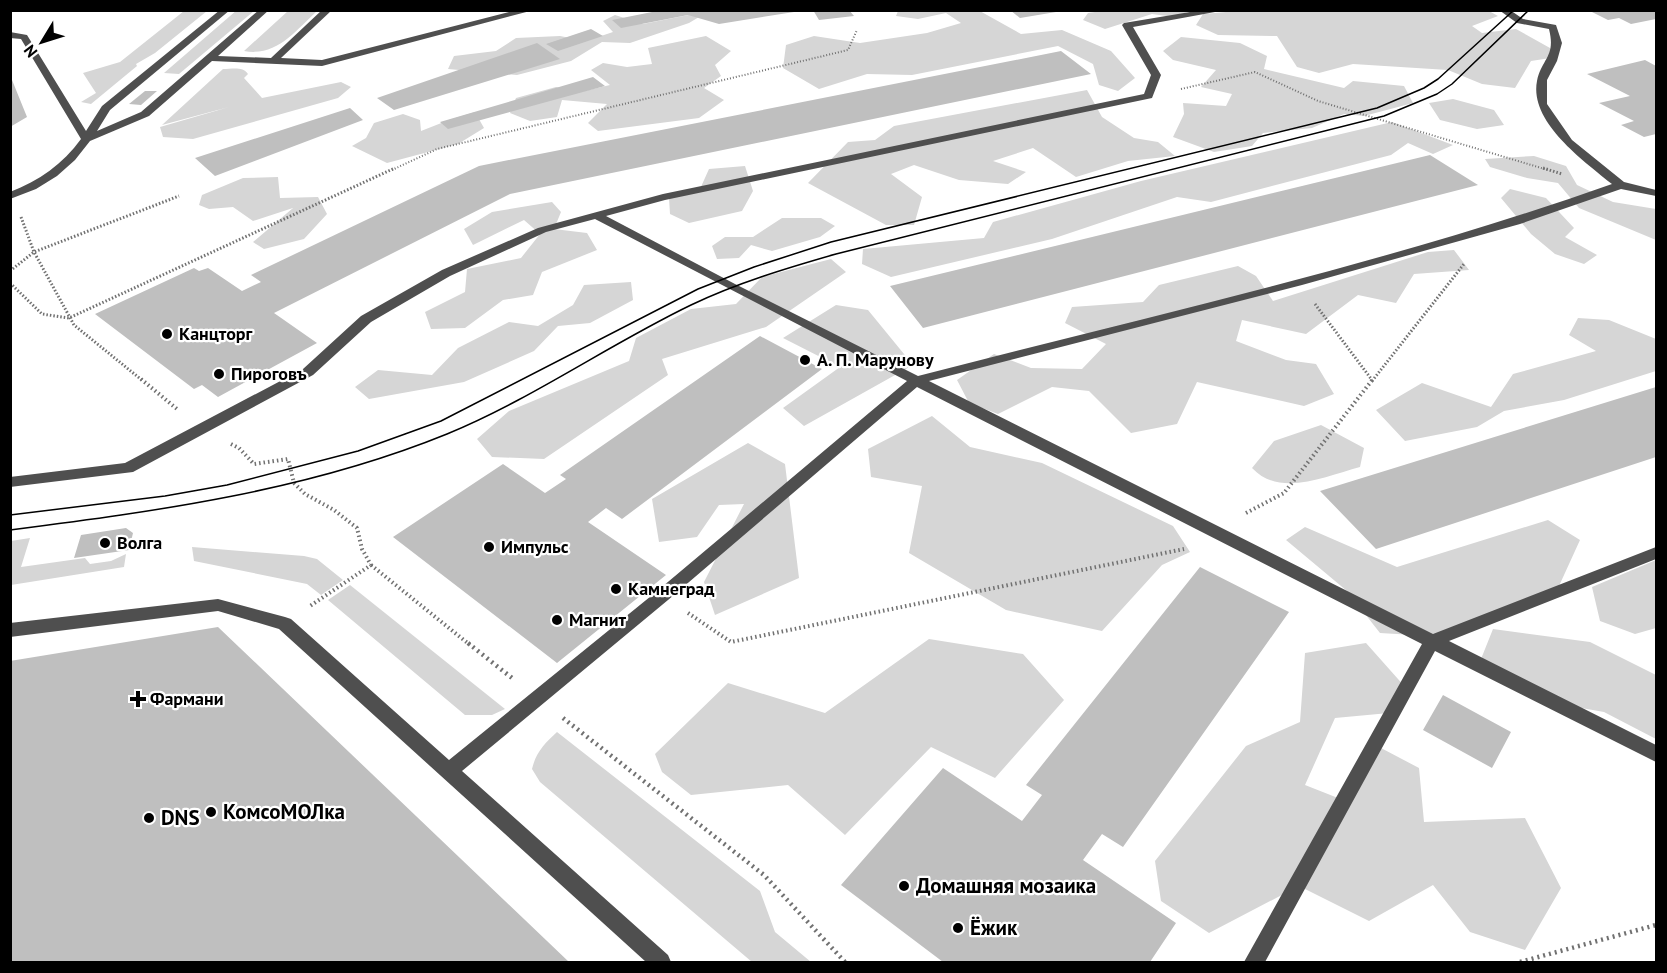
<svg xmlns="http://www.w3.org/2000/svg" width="1667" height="973" viewBox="0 0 1667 973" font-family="'PT Sans',sans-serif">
<rect width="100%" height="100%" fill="#fff"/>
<path fill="#d6d6d6" d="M237 10 254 11 179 74 164 73Z
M978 10 1021 34 1062 30 1111 51 1135 78 1118 91 1099 85 1093 64 1058 46 912 75 867 74 819 89 783 68 786 45 814 36 860 43 927 33 961 23 946 13 918 19 896 16 898 11Z
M1249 10 1489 11 1498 16 1472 26 1482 33 1516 29 1550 48 1557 57 1531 61 1515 88 1482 84 1448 70 1353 64 1319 73 1297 67 1277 36 1218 35 1196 25 1203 14Z
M184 11H207L155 53 136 64 137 66 91 104 81 102 96 93 83 73 120 62Z
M288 11H317C295 31 277 57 244 51Z
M709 11 689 23 630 43 602 42 571 61 517 75 448 69 454 56 496 51 516 38 560 36 586 41 613 32 603 21 615 15 643 24Z
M1102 11H1190L1174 17 1152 14 1105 29 1083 20 1088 13Z
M706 36 731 51 715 65 721 76 704 88 724 100 699 118 598 131 588 123 607 104 562 100 557 117 530 121 510 113 516 98 556 87 580 92 610 85 591 70 603 63 627 67 652 64 648 48Z
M1181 37 1240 43 1267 56 1264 69 1344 88 1353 81 1404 86 1413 103 1364 116 1344 114 1312 128 1263 133 1252 146 1214 152 1173 137 1184 114 1183 103 1226 106 1232 94 1201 87 1216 70 1173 60 1163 51Z
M223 69C232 69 243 66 248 74L244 78 262 98 341 82 351 87 338 98 193 139 163 137 160 127 229 107 162 125Z
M1087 90 1102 117 1134 138 1158 142 1175 156 1128 161 1076 177 1033 148 993 161 1026 172 1008 184 959 180 914 165 891 174 922 197 914 225H886L808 183 848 142 875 140 894 126Z
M1453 99 1494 110 1504 125 1477 129 1440 120 1429 103Z
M475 112 484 128 458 144 387 163 352 146 366 138 374 123 403 114 420 120 421 131 449 120Z
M1392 122 1453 145 1433 154 1408 143 1391 155 1211 202 1177 197 1052 239 891 277 862 264 863 249 984 238 993 222 1141 181Z
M1534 156 1566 166 1577 185 1613 202 1656 209V240L1579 208 1558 183 1527 178 1490 167 1485 159Z
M745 166 753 191 742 211 689 223 670 214 669 198 700 189 709 169Z
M278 177 280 198 318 197 327 214 304 239 264 249 253 242 293 208 253 221 233 207 209 209 199 205 202 195 243 178Z
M1510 189 1546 198 1574 228 1565 237 1597 255 1584 264 1555 254 1531 234 1501 198Z
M552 202 561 212 554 229 587 233 597 250 542 272 533 295 503 300 465 328 431 329 425 312 465 292 467 269 521 258 540 234 524 220 473 245 464 229 492 212Z
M821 218 835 226 820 237 772 251 751 245 739 258 717 259 712 246 725 237H753L782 218Z
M1454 250 1469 270 1414 274 1396 303 1358 295 1306 334 1242 320 1236 341 1286 360 1316 364 1334 394 1304 406 1197 382 1177 424 1131 433 1089 391 1052 387 998 414 969 403 957 380 994 354 1031 368 1082 369 1106 344 1065 323 1072 307 1143 302 1159 285 1238 266 1256 276 1273 301 1428 252Z
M831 259 846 272 766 327 662 359 668 375 544 459 492 457 477 439 509 411 629 361 636 338 691 309 736 304 762 277Z
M631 282 633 300 590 323 558 326 534 351 464 382 369 399 355 387 378 370 432 375 458 348 509 322 538 326 573 305 584 285Z
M836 305 868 310 913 365 804 426 783 408 840 367 783 338Z
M1578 318 1609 320 1656 339V371L1564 400 1504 411 1477 427 1405 441 1376 410 1422 383 1491 407 1513 374 1596 351 1569 335Z
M932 416 970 447 1042 463 1173 526 1190 552 1162 565 1102 631 1006 610 909 553 922 486 871 477 868 449Z
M1321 425 1364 448 1360 467C1326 476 1280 498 1252 468L1274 441Z
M748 443 785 464 799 578 715 615 704 582 744 504 719 505 697 537 659 542 652 499Z
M1548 520 1580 540 1559 586 1447 637 1380 633 1347 591 1286 540 1305 527 1397 567Z
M30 538 21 567 85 558 90 564 111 561 126 554 124 567 11 585V541Z
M192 547 304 556 317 559 343 580 321 595 307 584 194 561Z
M1656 560V628L1635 634 1600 621 1592 587Z
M350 585 505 709 492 715H465L328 600Z
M1493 629 1590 642 1656 675V739L1604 712 1559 704 1481 659Z
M929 639 1023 654 1064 700 995 778 931 747 845 835 788 785 691 795 662 772 655 754 728 683 825 713Z
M1366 643 1406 688 1389 713 1335 718 1305 785 1338 798 1381 748 1419 768 1424 822 1525 818 1561 888 1525 950 1470 932 1433 885 1369 921 1299 886 1209 933 1161 901 1155 861 1246 746 1300 722 1305 653Z
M557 732 760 891 775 932 811 962H752L540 782 532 769C536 752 545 743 557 732Z"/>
<path fill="#bfbfbf" d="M662 10H794V12L719 24 688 15 621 28 612 20Z
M813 10H849L854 16 819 20Z
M1010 10H1056V12L1020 18Z
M1588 10H1656V19L1631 24 1619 18 1608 20Z
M591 29 603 36 558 51 546 44Z
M537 43 560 59 394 110 377 98Z
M1061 51 1091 74 510 194 274 313 317 343 218 397 202 385 194 389 95 314 194 268 199 271 208 268 242 291 261 282 251 275 479 166Z
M1645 60 1656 66V134L1644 137 1621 125 1634 121 1599 103 1630 96 1587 74Z
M10 75 27 117 10 127Z
M593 77 605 86 448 129 440 122Z
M145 91H157L141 105 129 104Z
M350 108 363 120 215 176 195 158Z
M1430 155 1478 185 923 328 890 286Z
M760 336 822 369 622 519 606 508 588 522 666 575 557 663 393 537 503 464 545 493 566 479 560 475Z
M1656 387V457L1376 549 1320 491Z
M126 528 133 533 129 550 74 558 81 535Z
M1200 567 1289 612 1123 847 1102 834 1083 860 1176 923 1150 962H943L841 885 943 768 1022 821 1042 795 1026 785Z
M218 627 569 962H10V661Z
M1443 695 1511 732 1492 768 1423 730Z"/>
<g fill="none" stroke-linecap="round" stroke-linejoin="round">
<path stroke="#717171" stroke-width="2" stroke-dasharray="1 2" stroke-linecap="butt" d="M1181 89 1255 72 1318 101 1548 170
M392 170 437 149 848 50 857 30"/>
<path stroke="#717171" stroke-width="3" stroke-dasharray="1.5 2" stroke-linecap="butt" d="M1543 168 1562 174
M21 217 34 252 74 325 143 381
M10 271 34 252 179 196
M10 283 42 314 69 318 395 168
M1315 304 1372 380
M1372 381 1464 264"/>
<path stroke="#717171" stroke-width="4" stroke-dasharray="1.5 3" stroke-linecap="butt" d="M141 379 177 409
M231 444 239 448 254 464 288 459 294 483 305 494 334 510 357 528 362 549 371 565 310 606
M1246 513 1284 493 1373 379
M371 565 470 645
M688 613 731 642 1184 549"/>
<path stroke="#717171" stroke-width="4.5" stroke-dasharray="2 4" stroke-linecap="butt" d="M468 643 512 678
M563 718 764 875 845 962
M1520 962 1656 925"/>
<path fill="#4f4f4f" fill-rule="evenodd" d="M220 10H230L110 110 97 131 141 112 259 10H269L218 56 271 58 322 10H332L281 58 322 60 517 10H534L322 66 212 61 149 116 90 141 75 160 57 176 36 189 10 199V192C39 181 63 164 81 139L21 39 10 38V32L27 35 86 131 102 106Z
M1202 10H1226L1133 27 1161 75 1152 98 665 200 606 216 735 284 918 376C1150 316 1386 264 1612 184 1584 161 1529 122 1537 81 1542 58 1556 57 1549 29L1517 23 1499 10H1510L1523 19 1556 25 1562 43 1557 61 1547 80V104L1572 140 1624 182 1656 190V196L1621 189 1520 224 1302 285 929 381 1433 634 1656 547V559L1449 641 1656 745V762L1435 651 1265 962H1244L1422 644 917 387 668 600 462 771 668 955 671 962H646L279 629 218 611 10 637V623L218 599 285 617 291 619 449 760 656 592 907 381 595 219 546 232 450 276 371 322 313 375 133 472 10 487V477L125 463 303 369 361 316 442 270 538 228 663 194 1144 94 1151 75 1122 25 1124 23Z"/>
<path stroke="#000" stroke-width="1.5" d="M10 515 165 496 227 485 358 451 441 421 698 289 754 267 831 242 1377 108 1424 88 1438 79 1514 10
M10 530C158 511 307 491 447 434 532 399 608 345 691 305 737 283 787 268 836 254L1384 116 1437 94 1452 84 1529 10"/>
</g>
<g fill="#000" stroke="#fff" stroke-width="2">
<circle cx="167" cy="334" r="6"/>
<circle cx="805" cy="360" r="6"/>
<circle cx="219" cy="374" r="6"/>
<circle cx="105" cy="543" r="6"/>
<circle cx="489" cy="547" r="6"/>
<circle cx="616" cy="589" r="6"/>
<circle cx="557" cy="620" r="6"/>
<path d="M135 690h6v6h6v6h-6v6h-6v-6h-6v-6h6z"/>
<circle cx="211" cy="812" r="6"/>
<circle cx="149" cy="818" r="6"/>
<circle cx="904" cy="886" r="6"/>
<circle cx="958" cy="928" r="6"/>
</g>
<g text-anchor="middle" stroke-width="4.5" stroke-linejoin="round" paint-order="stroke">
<g font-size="18" font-weight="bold" fill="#000" stroke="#fff" text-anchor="start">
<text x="179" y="340">Канцторг</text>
<text x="817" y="366">А. П. Марунову</text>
<text x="231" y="380">Пироговъ</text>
<text x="117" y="549">Волга</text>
<text x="501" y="553">Импульс</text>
<text x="628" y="595">Камнеград</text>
<text x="569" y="626">Магнит</text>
<text x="150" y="705">Фармани</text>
</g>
<g font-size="21" font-weight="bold" fill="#000" stroke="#fff" text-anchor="start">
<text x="223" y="819">КомсоМОЛка</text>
<text x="161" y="825">DNS</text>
<text x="916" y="893">Домашняя мозаика</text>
<text x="970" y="935">Ёжик</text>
</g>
</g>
<rect width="1667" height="973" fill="none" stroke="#000000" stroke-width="24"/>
<g transform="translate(42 42) rotate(232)" stroke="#ffffff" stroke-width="4.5" paint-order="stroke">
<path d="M0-4.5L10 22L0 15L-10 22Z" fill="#000000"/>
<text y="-9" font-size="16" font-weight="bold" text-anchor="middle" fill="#000000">N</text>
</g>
</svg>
